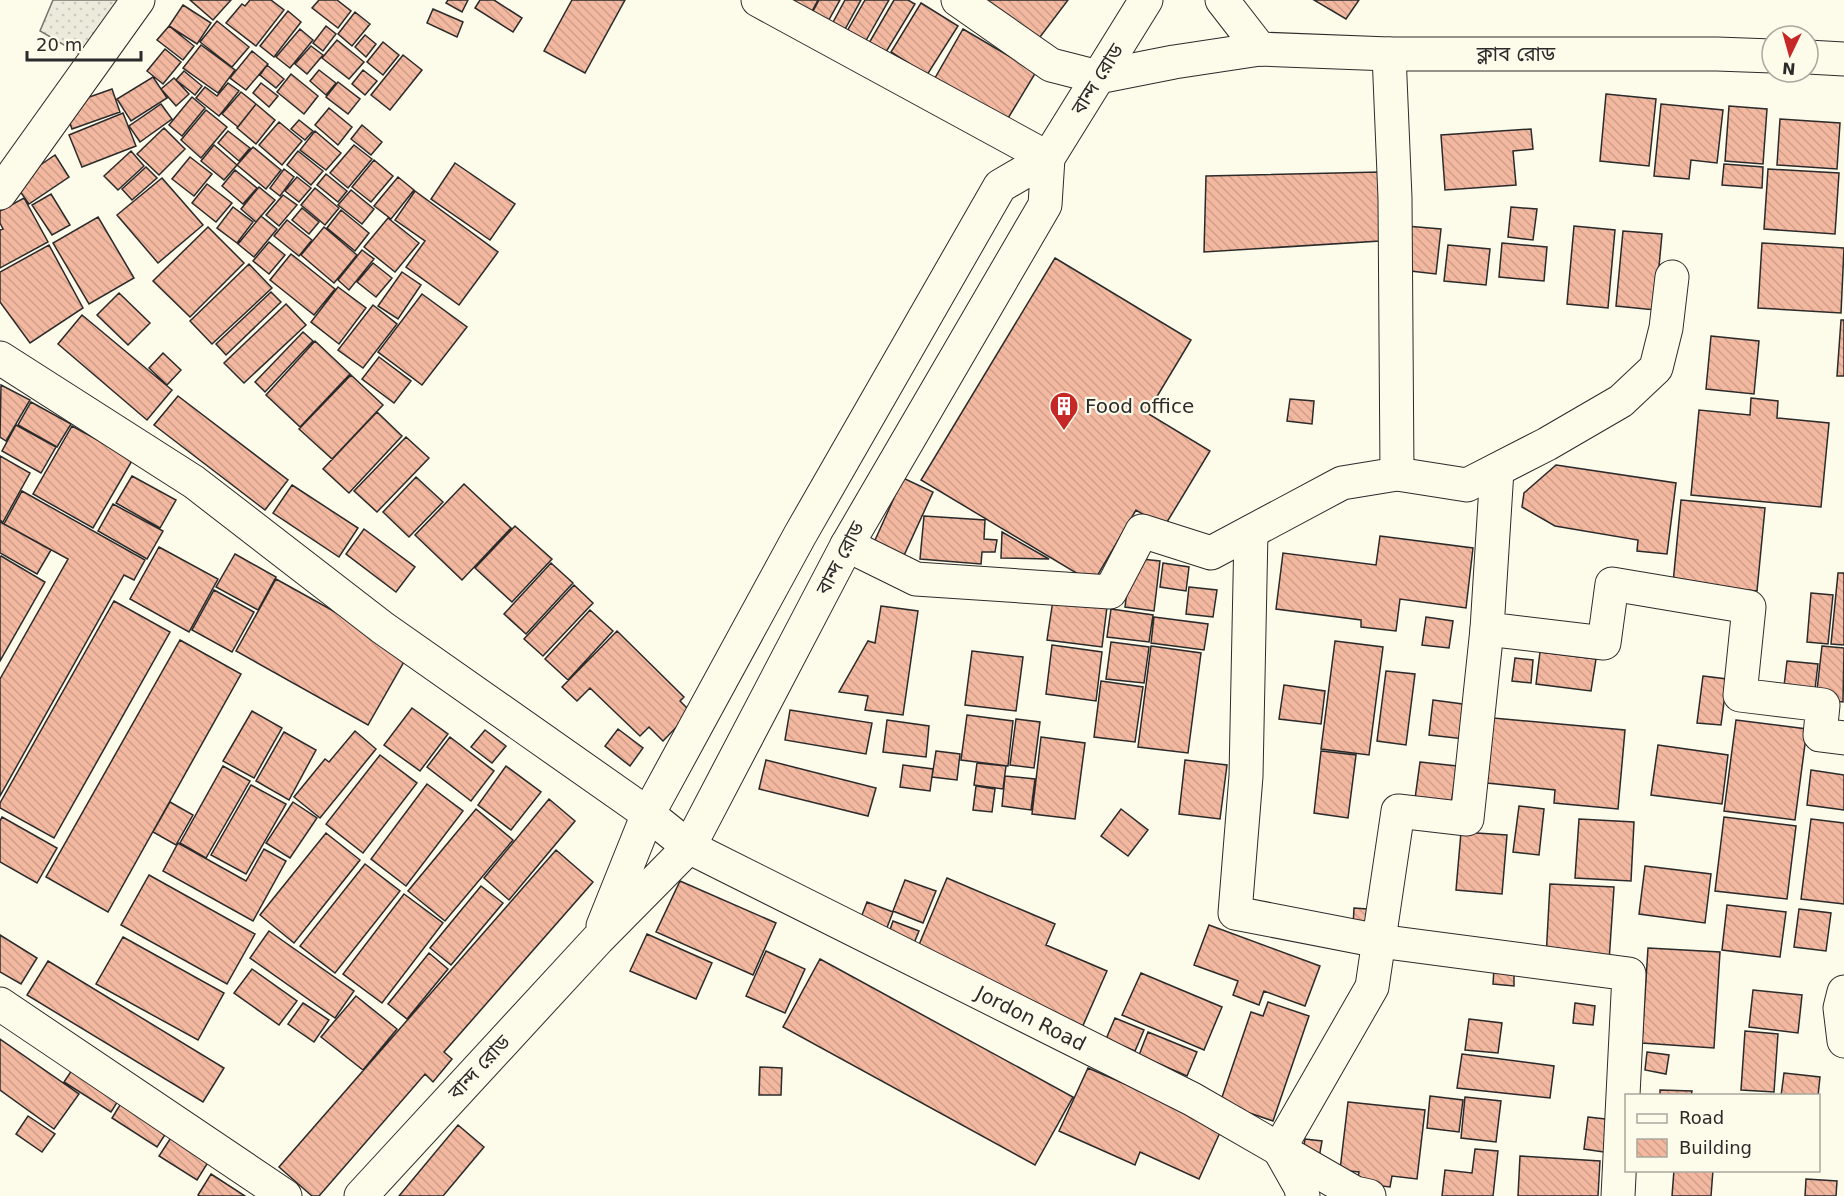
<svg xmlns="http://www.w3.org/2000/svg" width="1844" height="1196" viewBox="0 0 1844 1196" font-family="'DejaVu Sans','Noto Sans Bengali',sans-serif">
<defs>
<pattern id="grass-dots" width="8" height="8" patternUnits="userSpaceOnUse" patternTransform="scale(1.5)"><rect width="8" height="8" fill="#ecebdb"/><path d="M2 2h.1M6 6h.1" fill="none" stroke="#cbcabc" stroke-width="1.8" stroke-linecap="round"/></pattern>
<pattern id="building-back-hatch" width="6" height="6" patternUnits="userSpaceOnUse" patternTransform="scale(1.5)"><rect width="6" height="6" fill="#f2b8a0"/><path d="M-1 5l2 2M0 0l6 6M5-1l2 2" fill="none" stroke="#d09e8a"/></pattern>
</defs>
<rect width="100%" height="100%" fill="#fdfbea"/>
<path fill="url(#grass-dots)" stroke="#74746e" stroke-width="1.5" d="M53 0H119L88 59 40 31Z"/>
<path fill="url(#building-back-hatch)" stroke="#2b2b2b" stroke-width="1.5" d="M190 0H231L213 20Z
M250 0H271L284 10 256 46 226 23 242 4 245 6Z
M319 0H337L351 11 338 28 312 8Z
M448 0H468L462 12 446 3Z
M480 0H494L522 18 513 32 475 8Z
M572 0H625L585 73 544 51Z
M788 0H818L810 15Z
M819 0H840L826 25 810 17Z
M845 0H861L843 33 831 26Z
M865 0H889L864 44 846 33Z
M894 0H908L915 4 886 52 869 43Z
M980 0H1068L1037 41Z
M1314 0H1359L1346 19Z
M921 3 958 26 927 75 891 52Z
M183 5 211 23 197 44 169 26Z
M433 9 463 22 457 37 427 23Z
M288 11 301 22 274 57 260 46Z
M355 12 370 24 352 46 338 34Z
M217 21 249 47 232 67 200 42Z
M169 26 194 46 183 60 157 40Z
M326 26 336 34 323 51 313 43Z
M300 29 313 40 290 68 276 57Z
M963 29 1036 72 1007 120 935 78Z
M365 35 376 44 366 57 355 47Z
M337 40 364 62 349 79 322 58Z
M383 42 399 55 383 75 367 62Z
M201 45 235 70 218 93 183 68Z
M311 46 323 55 307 74 295 64Z
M165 49 181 62 163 84 147 71Z
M252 51 268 64 246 90 230 78Z
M403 55 422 70 390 110 371 95Z
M267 65 284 79 276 88 260 75Z
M319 70 336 83 326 95 310 81Z
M363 70 377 81 365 95 352 84Z
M184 71 202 86 195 95 176 80Z
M291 74 318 96 304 114 277 92Z
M153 77 167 98 131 121 117 99Z
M174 78 189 94 176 106 161 89Z
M338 82 360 99 348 114 326 97Z
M228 83 239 91 219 116 196 98 205 87 217 96Z
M261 83 278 96 269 107 253 93Z
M112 89 120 112 72 129 64 106Z
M241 92 256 104 238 127 222 114Z
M1606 94 1656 99 1649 166 1600 161Z
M192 97 205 108 182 136 169 125Z
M161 104 172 119 140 142 129 126Z
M256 104 275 120 256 144 237 128Z
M1661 104 1723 110 1717 163 1691 160 1689 179 1654 176Z
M1729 106 1767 109 1763 164 1725 161Z
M329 108 352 127 338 145 315 125Z
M206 110 227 127 201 158 181 140Z
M123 113 136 146 82 167 69 135Z
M1780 119 1840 123 1837 169 1777 165Z
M299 120 313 131 305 140 291 129Z
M279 122 302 141 282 165 259 145Z
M362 125 382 142 371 155 351 139Z
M164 128 185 149 159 175 137 154Z
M1531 129 1533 149 1513 151 1516 185 1445 190 1441 135Z
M228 131 250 148 239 161 218 143Z
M315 131 341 153 326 170 300 150Z
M214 145 237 165 224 180 201 161Z
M354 145 372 159 348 188 330 173Z
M253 147 281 170 266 189 237 165Z
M131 151 144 166 118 190 104 176Z
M298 151 323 171 311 185 287 165Z
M55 155 69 177 29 204 14 183Z
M190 157 212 174 194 196 172 179Z
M374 160 393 176 371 202 352 187Z
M455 163 515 204 490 240 431 199Z
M1724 164 1763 167 1762 188 1722 185Z
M146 167 157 178 132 200 122 189Z
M284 169 294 177 280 196 270 188Z
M1768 169 1839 173 1835 234 1764 229Z
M235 170 257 188 243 204 222 186Z
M1380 172V241L1204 252 1206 176Z
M326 174 347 191 338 202 317 185Z
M297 177 311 188 299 202 285 191Z
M398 177 414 190 391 219 374 206Z
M162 178 203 225 158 263 117 215Z
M207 184 232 203 216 222 192 203Z
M259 187 275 200 256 222 241 209Z
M315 188 339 208 325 225 301 205Z
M351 190 374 209 362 224 338 205Z
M415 191 498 252 459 305 406 267 425 241 395 220Z
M51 194 70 225 52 235 32 205Z
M283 195 297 205 279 226 266 215Z
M24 198 48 242 0 268V230L3 229 0 223V211Z
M233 207 253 222 237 243 217 228Z
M1511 207 1537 209 1533 240 1508 237Z
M302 208 319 222 309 234 292 220Z
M341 210 369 233 355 251 327 228Z
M261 216 277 229 254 257 238 244Z
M98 217 134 278 89 304 53 243Z
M388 218 419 243 395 272 364 247Z
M287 220 312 240 299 256 274 236Z
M1406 226 1441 229 1436 274 1402 270Z
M1574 226 1615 230 1608 308 1567 304Z
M208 227 244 263 190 317 153 281Z
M324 227 357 255 334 283 301 255Z
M1623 231 1662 234 1655 310 1616 306Z
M269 242 285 255 269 274 253 261Z
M1502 243 1547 247 1544 281 1499 277Z
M1762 243 1844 248 1841 313 1758 308Z
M49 245 83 308 30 343 0 302V272Z
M1448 245 1490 249 1486 285 1444 281Z
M362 250 374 259 349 290 338 280Z
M291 254 335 289 314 315 270 280Z
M1055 258 1191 340 1147 413 1210 451 1164 527 1136 510 1093 583 921 480Z
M373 263 392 278 376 297 357 282Z
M249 264 272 288 212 344 190 321Z
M402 272 421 285 398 319 378 306Z
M338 287 366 308 339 344 311 322Z
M271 292 281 302 226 355 216 344Z
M119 293 150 323 128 345 97 315Z
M422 294 467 327 422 385 378 352Z
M286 304 306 325 244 383 224 363Z
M373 305 397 324 363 368 338 350Z
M82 315 172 390 147 420 58 344Z
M1841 320H1844V376H1837Z
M303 332 313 341 265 392 255 382Z
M1711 336 1759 341 1754 394 1706 389Z
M315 341 350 374 300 427 266 395Z
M163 353 181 370 167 385 149 368Z
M379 357 411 381 394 403 362 379Z
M351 375 383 405 332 459 299 429Z
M1 385 30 400 6 441 0 437Z
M178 396 288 480 265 510 154 425Z
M1751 398 1778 401 1777 418 1829 423 1821 507 1691 495 1699 410 1750 415Z
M1290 399 1314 401 1312 424 1287 421Z
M31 402 71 424 57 447 18 425Z
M377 412 402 436 349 493 323 469Z
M16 425 56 447 41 473 2 451Z
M72 426 133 459 93 528 33 494Z
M406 437 429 458 377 512 354 491Z
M0 456 30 473 3 522 0 520Z
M1556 465 1676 483 1667 554 1637 551 1638 540 1555 526 1522 507 1524 493Z
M132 476 176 500 160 528 116 503Z
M416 477 443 502 409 537 383 512Z
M903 478 933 492 901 562 871 549Z
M464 484 511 528 462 580 415 535Z
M292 485 358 528 339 557 273 513Z
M22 491 145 560 134 580 124 575 0 796V679L68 559 4 524Z
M1681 500 1765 508 1757 591 1673 583Z
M113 504 163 531 147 559 98 531Z
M924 516 985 520 984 539 997 540 995 552H982L981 564 920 559Z
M0 522 51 550 37 574 0 553Z
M515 526 552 559 512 602 475 568Z
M364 529 415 567 396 592 346 554Z
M1002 532 1049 559 1001 558Z
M1380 536 1473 548 1466 608 1400 599 1396 631 1361 627V620L1276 609 1283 553 1376 565Z
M159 547 218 579 189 632 130 599Z
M235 554 276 577 258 610 216 587Z
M1 556 45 582 0 661V557Z
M1131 558 1160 561 1154 611 1125 607Z
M551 563 573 583 526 634 504 614Z
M1163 563 1189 567 1186 591 1160 587Z
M1838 573H1844V645L1831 644Z
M276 579 409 653 368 725 236 651Z
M574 585 593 603 543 656 524 639Z
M1189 587 1217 590 1213 617 1186 614Z
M214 590 254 612 232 652 192 630Z
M1811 593 1833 595 1828 644 1807 642Z
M1053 600 1107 607 1102 647 1047 640Z
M114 601 170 632 54 838 0 808V803Z
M881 606 918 611 903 715 865 710 868 696 839 692 868 641 875 643Z
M1111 609 1153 615 1149 642 1107 637Z
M590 610 613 631 568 680 545 659Z
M1154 617 1208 624 1204 650 1151 643Z
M1426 617 1453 621 1449 648 1422 645Z
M617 631 684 697 680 701 691 712 663 741 649 727 640 736 590 688 577 701 562 687Z
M180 640 241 674 108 912 46 877Z
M1335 641 1383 647 1369 755 1321 749Z
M1111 642 1149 647 1144 683 1106 679Z
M1052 645 1102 652 1096 701 1046 694Z
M1151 646 1201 653 1188 753 1138 747Z
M1822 646 1844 648 1843 702 1816 699Z
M972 651 1023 657 1016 711 965 705Z
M1540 652 1596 659 1591 691 1536 684Z
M1515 658 1533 660 1531 683 1512 681Z
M1787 661 1818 664 1815 689 1784 686Z
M1386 671 1415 674 1406 745 1377 741Z
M1703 676 1727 679 1721 725 1697 723Z
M1101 681 1143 687 1135 742 1094 737Z
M1284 685 1325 691 1321 724 1279 719Z
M1433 700 1470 705 1465 739 1429 735Z
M412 708 448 734 420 771 384 745Z
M790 710 872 723 866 754 785 740Z
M252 711 282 728 254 778 223 761Z
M967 715 1013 721 1008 766 961 760Z
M1493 718 1625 730 1618 809 1554 803 1555 790 1487 783Z
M1016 719 1040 722 1034 768 1010 765Z
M887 720 929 726 926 757 883 752Z
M1736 720 1807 729 1795 820 1724 811Z
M618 729 643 748 630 766 605 746Z
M485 730 506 746 492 763 471 747Z
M355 731 376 749 320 818 294 797 325 759 329 762Z
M284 732 316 750 289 800 256 781Z
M450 737 494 771 471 801 427 767Z
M1041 737 1085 743 1075 819 1032 814Z
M1658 745 1728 755 1722 804 1651 795Z
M936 751 960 754 957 780 932 777Z
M1321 751 1356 755 1348 818 1314 813Z
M380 755 417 783 363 853 326 824Z
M766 760 876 788 868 816 759 789Z
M1185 760 1227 765 1220 819 1179 814Z
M1420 762 1457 766 1450 811 1414 806Z
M977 763 1006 766 1003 789 974 785Z
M903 765 933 769 930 791 900 787Z
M223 766 250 781 206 858 180 843Z
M506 766 541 792 511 830 478 805Z
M1811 770 1844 775V810L1807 805Z
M1005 776 1035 779 1031 810 1002 806Z
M427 784 463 811 406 886 371 859Z
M251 785 286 804 246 874 211 855Z
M976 786 995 789 992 812 973 810Z
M549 799 575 821 509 900 484 878Z
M170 802 193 815 176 845 153 832Z
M293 802 317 818 290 858 266 843Z
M1519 806 1544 809 1539 855 1513 852Z
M476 809 513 840 445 921 408 891Z
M1121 809 1148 830 1128 856 1101 836Z
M2 817 57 848 37 883 0 862V821Z
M1724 817 1796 826 1787 899 1715 891Z
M1579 819 1634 822 1631 881 1575 878Z
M1811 819 1844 823V904L1801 899Z
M1461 832 1507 835 1502 894 1456 890Z
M326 833 360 860 294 943 260 915Z
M178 843 246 881 264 849 286 861 253 921 163 871Z
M556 850 593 882 444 1052 452 1059 433 1082 425 1074 319 1196H312L279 1167Z
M365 864 400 891 335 973 300 946Z
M1645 866 1711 874 1705 923 1639 914Z
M149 875 255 934 227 984 121 925Z
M947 878 1055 924 1046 945 1107 971 1081 1030 913 959Z
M905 880 936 891 923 923 893 911Z
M680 881 776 923 753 975 656 932Z
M1550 884 1614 887 1609 962 1546 958Z
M481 886 503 903 451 965 430 948Z
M404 894 443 923 382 1003 343 974Z
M867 902 893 912 883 938 857 928Z
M1727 905 1786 912 1780 957 1722 950Z
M1354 908 1367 909 1365 927 1353 926Z
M1799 909 1831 913 1826 951 1794 947Z
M893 921 919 931 912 948 887 938Z
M1209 925 1320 966 1305 1006 1264 991 1259 1005 1233 995 1238 981 1194 965Z
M269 931 354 991 335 1018 250 958Z
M647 934 712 963 696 999 630 971Z
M0 935 37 958 21 984 0 972Z
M123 937 224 993 198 1040 96 984Z
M1648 948 1720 952 1714 1048 1642 1043Z
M766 951 805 969 785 1013 746 996Z
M429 953 448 969 407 1019 388 1004Z
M820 959 1073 1097 1035 1165 783 1027Z
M48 961 224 1068 203 1102 27 995Z
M1494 968 1514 970V986L1493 984Z
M252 969 297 1001 279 1025 234 993Z
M1141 973 1222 1007 1204 1050 1122 1015Z
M1753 990 1802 995 1798 1033 1749 1027Z
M356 996 397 1029 363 1070 321 1037Z
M1268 1002 1309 1016 1273 1121 1220 1103 1251 1012 1263 1016Z
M303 1003 329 1020 314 1042 288 1024Z
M1575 1003 1595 1006 1593 1025 1573 1023Z
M1115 1018 1144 1030 1135 1051 1106 1039Z
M1469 1019 1502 1023 1498 1053 1465 1050Z
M1745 1031 1778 1034 1774 1092 1741 1090Z
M1148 1032 1197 1052 1187 1076 1139 1055Z
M0 1039 79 1094 54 1129 0 1090Z
M1647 1052 1669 1055 1666 1074 1645 1070Z
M1462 1054 1554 1066 1550 1098 1457 1088Z
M78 1061 125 1090 111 1112 64 1082Z
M760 1067 782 1068 781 1095H759Z
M1088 1068 1223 1126 1199 1179 1140 1152 1135 1165 1059 1131Z
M1784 1073 1820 1077 1818 1096H1781Z
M1660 1090 1692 1091 1691 1096H1660Z
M126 1095 172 1124 157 1147 112 1118Z
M1430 1096 1463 1100 1459 1132 1427 1128Z
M1465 1097 1501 1101 1496 1142 1461 1138Z
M1348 1102 1425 1110 1417 1179 1392 1176 1390 1187 1357 1183 1359 1172 1340 1170Z
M28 1116 55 1134 42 1152 16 1134Z
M1588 1117 1614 1120 1610 1153 1584 1149Z
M458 1125 484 1147 443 1196H399Z
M174 1133 212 1156 197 1180 159 1156Z
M1305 1139 1322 1141 1319 1158 1302 1156Z
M1475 1149 1498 1151 1493 1196H1442L1445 1170 1472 1173Z
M1520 1156 1600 1161 1598 1196H1518Z
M1674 1170H1713L1711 1196H1672Z
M211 1174 245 1196H200L198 1195Z
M1806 1179 1837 1181 1836 1196H1805Z"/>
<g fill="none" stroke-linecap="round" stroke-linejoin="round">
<g stroke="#2b2b2b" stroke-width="35">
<g id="minor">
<path d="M758 0 1048 158"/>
<path d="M958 0 1051 65 1098 77 1174 62 1260 49 1389 54H1717L1772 56"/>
<path d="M1222 0 1260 49"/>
<path d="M1389 54 1395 198 1397 474"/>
<path d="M1808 57 1844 59"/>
<path d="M0 193 138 0"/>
<path id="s1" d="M0 358 194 482 383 628 648 814 689 847 1192 1099 1355 1193 1369 1196"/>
<path d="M1497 470 1487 629 1604 643 1612 584 1749 607 1740 695 1823 705 1820 735 1844 738"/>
<path d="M1251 532 1246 776 1235 913 1379 941 1629 974 1618 1196"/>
<path d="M847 545 916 579 1110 592 1142 531 1211 553 1342 483 1397 474 1467 485 1547 444 1621 401 1656 368 1666 328 1672 277"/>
<path d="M1844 992 1840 1008 1844 1041"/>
<path d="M0 1004 285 1196"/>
<path d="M1303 1196 1300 1186 1279 1149 1372 987 1398 811 1467 819 1487 629"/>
</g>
</g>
<g stroke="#2b2b2b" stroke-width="35">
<path id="highway" d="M603 926 648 814 800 535 1000 186 1048 158 1146 0
M361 1196 598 939 689 847 847 545 1045 205 1048 158"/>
</g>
<use href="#minor" stroke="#fdfbea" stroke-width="33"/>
<use href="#highway" stroke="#fdfbea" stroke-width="33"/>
</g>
<defs>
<g id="building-pin" transform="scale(1.5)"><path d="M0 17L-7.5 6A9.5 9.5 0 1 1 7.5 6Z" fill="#c62828" stroke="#fdfbea"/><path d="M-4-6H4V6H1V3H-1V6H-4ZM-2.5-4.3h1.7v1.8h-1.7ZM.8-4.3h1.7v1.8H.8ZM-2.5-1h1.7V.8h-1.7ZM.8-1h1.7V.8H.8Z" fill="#fff"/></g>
</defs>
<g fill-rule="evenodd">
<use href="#building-pin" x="1064" y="406"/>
</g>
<g text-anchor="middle" stroke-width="4.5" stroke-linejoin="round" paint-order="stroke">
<g font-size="20" fill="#2b2b2b" stroke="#fdfbea">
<text x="1516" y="61">ক্লাব রোড</text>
<text transform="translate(1097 79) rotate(-58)" y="7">বান্দ রোড</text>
<text transform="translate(840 558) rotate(-62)" y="7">বান্দ রোড</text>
<text dy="7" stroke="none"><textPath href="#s1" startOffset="1228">Jordon Road</textPath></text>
<text transform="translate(479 1067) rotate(-47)" y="7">বান্দ রোড</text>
</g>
<g font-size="20" fill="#2b2b2b" stroke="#fdfbea" text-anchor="start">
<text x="1085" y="413">Food office</text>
</g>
</g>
<rect x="1625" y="1094" width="195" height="78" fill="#fdfbea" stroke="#a9a89e" stroke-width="1.5"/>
<rect x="1637" y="1114" width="30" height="9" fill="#fdfbea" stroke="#a9a89e" stroke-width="1.5"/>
<text x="1679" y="1124" font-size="18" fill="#2b2b2b">Road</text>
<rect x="1637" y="1139" width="30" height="18" fill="url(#building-back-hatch)" stroke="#a9a89e" stroke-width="1.5"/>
<text x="1679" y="1154" font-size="18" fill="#2b2b2b">Building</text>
<g transform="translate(1790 54) rotate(185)"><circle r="28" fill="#fdfbea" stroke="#a9a89e" stroke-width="1.5"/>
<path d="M0-4.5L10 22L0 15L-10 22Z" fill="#c62828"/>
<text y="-9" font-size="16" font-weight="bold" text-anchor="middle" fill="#2b2b2b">N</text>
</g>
<path d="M27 51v9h114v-9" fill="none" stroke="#2b2b2b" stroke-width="3"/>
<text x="36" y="51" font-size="18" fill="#2b2b2b" stroke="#fdfbea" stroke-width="4.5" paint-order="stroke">20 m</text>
</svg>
